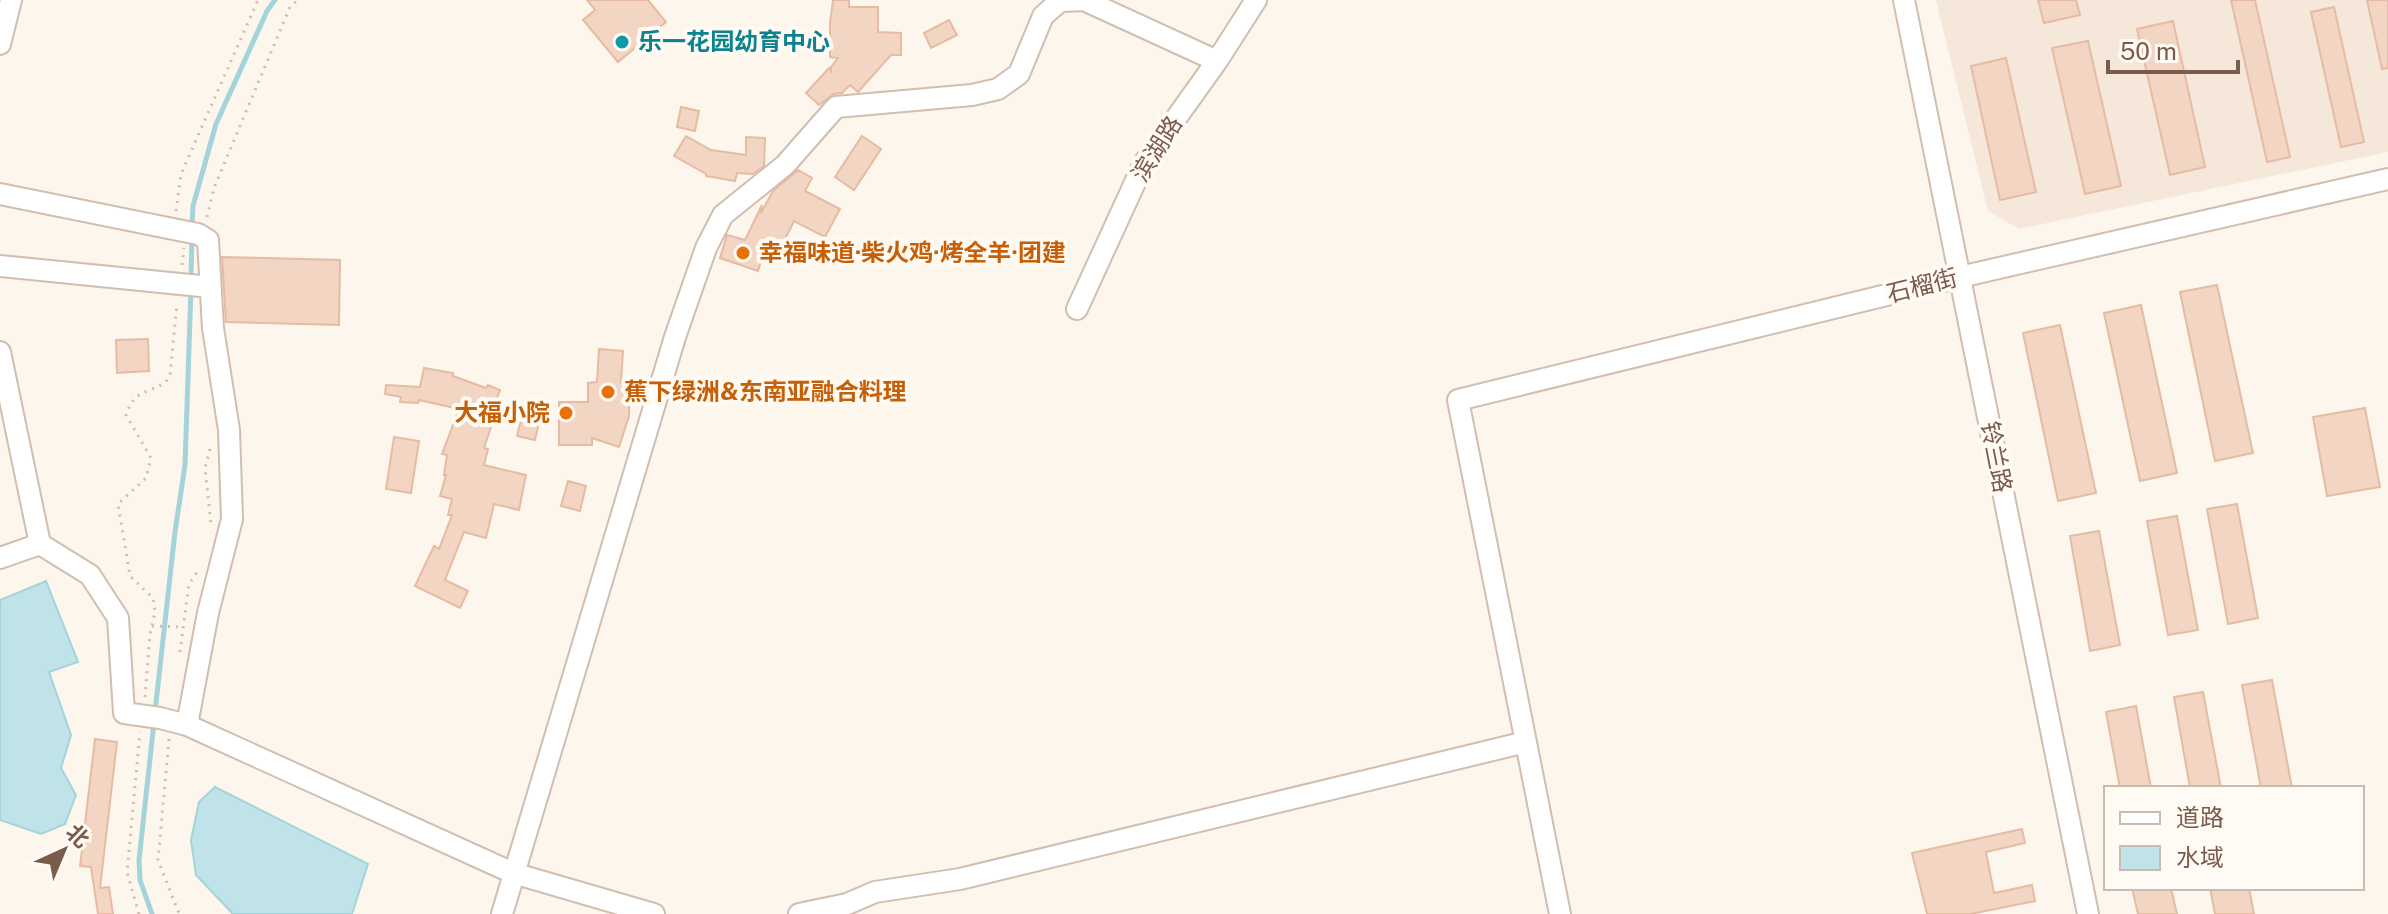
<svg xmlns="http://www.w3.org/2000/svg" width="2388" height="914" viewBox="0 0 2388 914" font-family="'Public Sans','Noto Sans SC',sans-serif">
<rect width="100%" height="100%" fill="#fdf6ec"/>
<path fill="#f5e8da" d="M1936 0H2388V152L2019 229 1988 211Z"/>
<path fill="#bfe3e8" stroke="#a5d3da" stroke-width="2" d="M46 581 78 662 49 672 71 735 61 768 76 795 65 824 41 834 0 820V600Z
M215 787 368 864 352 914H233L196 875 191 840 199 802Z"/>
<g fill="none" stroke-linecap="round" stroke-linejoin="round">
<path stroke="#a5d3da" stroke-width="5" d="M192 226 193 206 216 124 267 11 275 0
M191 278 192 236
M155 712 175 532 185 465 191 288
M152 914 140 880 139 860 154 722"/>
</g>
<path fill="#f3d5c3" stroke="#e6bba3" stroke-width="2" d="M587 0H648L666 22 618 62 583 20 595 10Z
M833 0H849V7H878V32L901 33V55H891L858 92 850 85 842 93 834 94 819 105 806 93 829 68 831 71V67L838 58 830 57V23Z
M2038 0H2076L2080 15 2044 23Z
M2231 0H2255L2290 157 2267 162Z
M2367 0H2388V68L2382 69Z
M2334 7 2364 142 2341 147 2311 12Z
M949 20 957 35 931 48 924 33Z
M2173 21 2205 167 2170 175 2137 29Z
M2088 41 2121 186 2085 194 2052 48Z
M2006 58 2036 192 2000 200 1971 66Z
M681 107 699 111 695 131 677 127Z
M686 136 711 150 746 155V137L765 138 764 166 753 174 737 173 735 181 706 176V174L674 156Z
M862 136 881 149 854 190 835 177Z
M798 170 812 178 805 191 840 209 825 237 794 221 782 245 768 238 758 271 720 258 727 235 745 240 762 205 761 213 773 191Z
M222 257 340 260 339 325 226 322Z
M2217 285 2253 453 2215 461 2180 292Z
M2141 305 2177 473 2140 481 2104 313Z
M2060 325 2096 493 2058 501 2023 333Z
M148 339 149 371 117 373 116 340Z
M599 349 623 351 621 382H629V416L619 447 592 438V445H559V402H588V383L597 382Z
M424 368 453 373V376L486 388 488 385 500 390 493 408 497 409 484 448 488 449 484 465 526 475 519 510 494 504 486 538 464 532 445 580 468 591 460 608 415 586 434 546 439 549 452 515H448L452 499 440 496 446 475H444L447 455 442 454 459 409 419 400 418 403 400 402 401 397 385 394 386 385 420 387Z
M526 400 543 404 535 440 517 436Z
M2365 408 2380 487 2327 496 2313 417Z
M394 437 419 441 411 493 386 489Z
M568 481 586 486 580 511 561 506Z
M2237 504 2258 618 2228 624 2207 509Z
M2177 516 2198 630 2168 635 2147 521Z
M2099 531 2120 645 2090 651 2070 536Z
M2272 680 2292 788H2261L2242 685Z
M2203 692 2221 788H2190L2174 697Z
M2136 706 2151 788H2120L2106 712Z
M95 739 117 742 100 888 109 887 113 914H98L91 867 80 866Z
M2022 829 2025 843 1986 852 1994 893 2032 885 2035 901 1971 914H1927L1912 853Z
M2132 888H2171L2177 914H2138Z
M2210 888H2249L2254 914H2215Z"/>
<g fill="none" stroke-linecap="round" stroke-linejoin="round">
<g stroke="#d1beb0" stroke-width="24">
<path id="minor" d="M1904 0 2088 914
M1086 1 1217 61
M0 44 11 0
M0 194 173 229 198 234 208 240 213 328 229 430 232 519 208 613 187 725 513 873 654 914
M0 266 210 287
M1077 309 1144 163 1217 61 1256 0
M0 352 40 544
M0 558 40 544 90 575 118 618 124 713 160 718 187 725
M502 914 675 337 706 248 723 215 785 165 836 107 972 95 998 89 1019 74 1043 16 1060 1 1087 0
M799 914 847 904 875 892 960 879 1526 742
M1560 914 1458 400 1960 277 2388 179"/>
</g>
<path stroke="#d9b8a5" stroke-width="3" stroke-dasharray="2 6" stroke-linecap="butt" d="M176 211 181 174 258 0
M207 217 214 188 290 7 298 0
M182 265 184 248
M210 449 205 468 211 524
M152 626 183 627
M180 652 189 584 198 571
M145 697 150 634 155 612 153 598 130 576 118 504 146 478 151 458 126 415C135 389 145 395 166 382L170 374 177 304
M169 739 158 860 178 911 182 914
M139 914 127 872 140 732"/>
<use href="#minor" stroke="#fff" stroke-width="20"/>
</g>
<circle fill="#0f9aa8" stroke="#fffaf3" stroke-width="3" cx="622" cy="42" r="8"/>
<g fill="#e8710a" stroke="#fffaf3" stroke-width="3">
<circle cx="743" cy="253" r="8"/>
<circle cx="608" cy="392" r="8"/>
<circle cx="566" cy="413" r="8"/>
</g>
<g text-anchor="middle" stroke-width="8" stroke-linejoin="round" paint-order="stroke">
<g font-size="24" font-weight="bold" fill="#0d838f" stroke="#fffaf3" text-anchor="start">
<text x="638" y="50">乐一花园幼育中心</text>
</g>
<g font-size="24" fill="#7a5c4d" stroke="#fffaf3">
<text transform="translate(1157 149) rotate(-58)" y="8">滨湖路</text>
<text transform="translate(1922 286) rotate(-14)" y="8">石榴街</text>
<text transform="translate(1996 457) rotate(79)" y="8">铃兰路</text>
</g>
<g font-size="24" font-weight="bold" fill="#c56008" stroke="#fffaf3" text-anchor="start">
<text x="759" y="261">幸福味道·柴火鸡·烤全羊·团建</text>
<text x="624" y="400">蕉下绿洲&amp;东南亚融合料理</text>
<text x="550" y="421" text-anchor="end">大福小院</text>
</g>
</g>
<rect x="2104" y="786" width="260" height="104" fill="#fffaf3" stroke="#cabbb1" stroke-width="2"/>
<rect x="2120" y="812" width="40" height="12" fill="#ffffff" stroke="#cabbb1" stroke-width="2"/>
<text x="2176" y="826" font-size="24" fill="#7a5c4d">道路</text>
<rect x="2120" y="846" width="40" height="24" fill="#bfe3e8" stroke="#cabbb1" stroke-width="2"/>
<text x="2176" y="866" font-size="24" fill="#7a5c4d">水域</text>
<g transform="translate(64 850) rotate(44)" stroke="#fffaf3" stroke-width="6" paint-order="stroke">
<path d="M0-6L14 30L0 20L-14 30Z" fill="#7a5c4d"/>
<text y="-12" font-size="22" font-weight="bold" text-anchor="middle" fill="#7a5c4d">北</text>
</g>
<path d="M2108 60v12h130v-12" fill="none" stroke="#7a5c4d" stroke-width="4"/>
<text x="2120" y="60" font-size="24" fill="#7a5c4d" stroke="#fffaf3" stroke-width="6" paint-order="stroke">50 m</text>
</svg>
